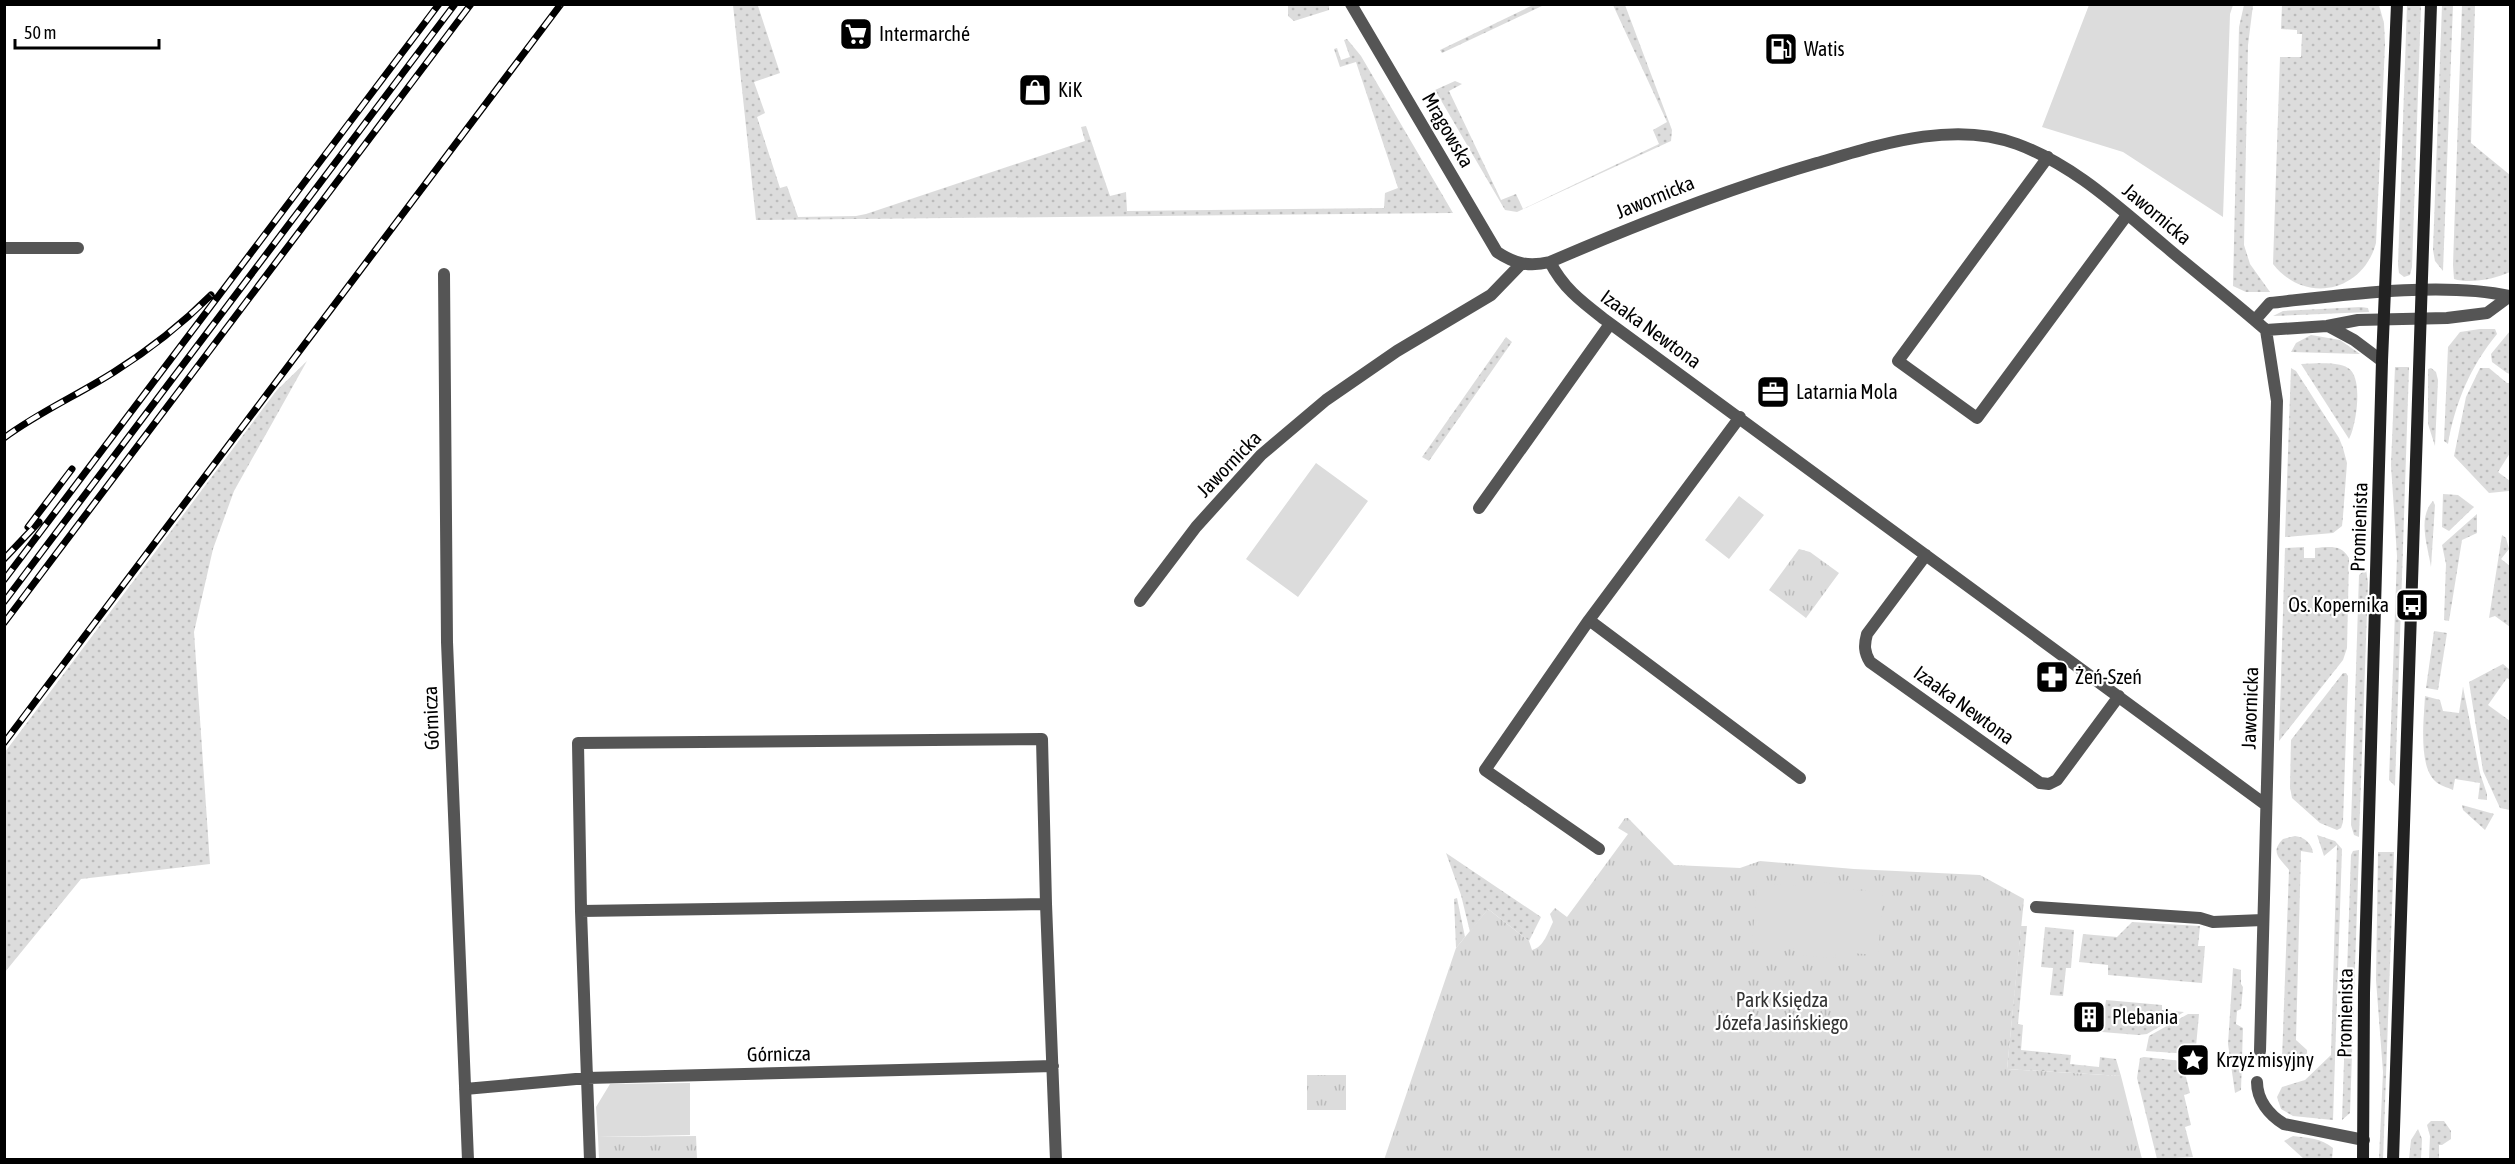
<svg xmlns="http://www.w3.org/2000/svg" width="2515" height="1164" viewBox="0 0 2515 1164" font-family="'Asap Condensed',sans-serif">
<defs>
<pattern id="grass-dots" width="8" height="8" patternUnits="userSpaceOnUse" patternTransform="scale(1.5)"><rect width="8" height="8" fill="#dcdcdc"/><path d="M2 2h.1M6 6h.1" fill="none" stroke="#bbb" stroke-width="1.8" stroke-linecap="round"/></pattern>
<pattern id="park-tufts" width="24" height="20" patternUnits="userSpaceOnUse" patternTransform="scale(1.5)"><rect width="24" height="20" fill="#dcdcdc"/><path d="M3 7l-1-3M5 7V3M7 7l1-3M15 17l-1-3M17 17v-4M19 17l1-3" fill="none" stroke="#bbb"/></pattern>
</defs>
<rect width="100%" height="100%" fill="#fff"/>
<path fill="url(#grass-dots)" d="M733 5H762L758 6 780 73 754 82 765 113 757 117 780 188 787 186 798 217 856 216 866 214 1085 141 1081 127 1086 126 1110 196 1126 192 1127 211 1384 208 1385 193 1398 188 1356 62 1340 67 1334 49 1337 48 1341 60 1350 57 1344 40 1347 39 1361 56 1453 213 756 220Z
M1288 5H1329V10L1294 21 1288 16Z
M1533 5H1544L1442 53 1440 50Z
M1613 5H1625L1672 130 1671 141 1517 212 1505 210 1435 90 1455 81 1462 84 1449 91 1501 200 1516 194 1523 209 1659 144 1653 130 1667 122Z
M2244 5H2253L2248 45 2244 245 2250 264 2270 292H2246L2233 286 2239 27Z
M2282 5H2379L2384 23 2385 44 2376 243C2363 292 2305 305 2273 264L2280 57H2301L2302 34H2297V30L2281 29Z
M2407 5H2421V6L2412 267 2410 275 2404 277 2399 273 2398 265Z
M2442 5H2453L2443 271 2435 261 2433 250Z
M2462 5H2475L2471 143 2510 175V272C2495 279 2470 284 2454 279L2453 265Z
M2361 307 2368 308 2369 312 2273 316 2283 311Z
M2480 329H2495L2497 334C2470 367 2455 403 2448 444L2444 441 2448 347 2460 332Z
M2510 331V374L2507 373 2492 362 2491 354Z
M2311 335 2340 340 2360 354 2291 352 2296 343Z
M1506 337 1512 342 1429 461 1422 457Z
M307 361 234 491 213 549 194 632 210 864 81 879 5 972V752L277 390Z
M2301 364C2315 364 2336 361 2348 368 2364 377 2356 427 2349 439Z
M2395 367H2409L2395 786 2389 780 2397 556 2391 465Z
M2291 368 2296 371 2339 438 2343 448 2347 463 2343 516 2342 526 2333 533 2285 537Z
M2431 368 2436 372 2438 380 2435 446 2428 424V369Z
M2480 368H2489L2507 383H2510V453L2498 472 2510 481 2509 491 2489 493 2454 456 2466 397Z
M2443 494 2458 495 2474 507 2449 531 2442 527Z
M2433 501 2435 505 2431 567C2428 547 2417 518 2433 501Z
M2477 514V533L2462 540 2449 621 2444 620 2446 564 2442 545Z
M2502 535 2506 538 2509 549 2501 559 2510 566V627L2495 616 2489 618Z
M2304 547V558H2315V548C2329 547 2341 544 2349 558L2347 648 2343 660 2279 741 2285 548Z
M2366 569 2368 583 2359 837 2354 835 2351 825 2359 575Z
M2434 631 2447 633 2438 690 2426 688Z
M2503 664 2510 670V680L2507 678 2488 705 2510 721V810L2500 808 2483 771 2469 682Z
M2343 673H2346L2348 676 2343 822 2341 828 2337 830 2320 823 2292 798 2290 787 2291 740Z
M2463 687 2480 773 2487 794V800L2478 799 2480 783 2455 779 2453 790C2447 787 2440 786 2435 781 2418 765 2424 719 2425 696L2440 700 2443 711 2459 713Z
M2462 805 2494 814 2485 830 2463 810Z
M2317 835 2335 841 2342 849 2333 1120 2293 1116 2281 1109 2277 1097 2282 1087 2305 1080 2331 1055 2337 845 2324 856Z
M2295 836C2305 837 2312 844 2313 853L2301 851 2296 1040 2307 1050C2308 1061 2300 1068 2290 1071L2275 1065 2270 1051 2280 1060 2282 1059 2289 870C2281 859 2269 853 2283 839Z
M2359 850 2350 1113 2342 1120 2351 855 2353 851Z
M2378 852H2394L2383 1160 2379 1159 2383 1072 2376 980Z
M1446 853 1541 917 1529 941 1488 909 1470 932 1461 895Z
M1457 898 1465 937 1456 948 1454 899Z
M2132 922 2200 926 2198 946H2205L2202 983 2108 975V965L2079 962 2083 934 2117 937Z
M2021 926H2027L2018 1024 2023 1025 2021 1050 2071 1055 2070 1064 2099 1067 2100 1057 2116 1059 2121 1076 2007 1069Z
M2045 927 2074 930 2071 968H2066L2063 996 2050 995 2053 968 2041 967Z
M2233 968 2241 970V984L2243 987 2241 1009 2237 1011 2236 1024 2243 1028 2241 1090 2235 1093 2228 1044Z
M2106 1000 2162 1005V1010L2184 1012 2147 1034 2138 1035 2102 1032Z
M2188 1014H2199L2194 1068 2190 1054 2146 1051 2149 1036Z
M2144 1057 2182 1061 2190 1093 2184 1095 2191 1125 2185 1127 2193 1157 2157 1159 2137 1078 2140 1058Z
M2431 1121H2444L2451 1131V1139L2442 1145H2439V1159H2429L2430 1136 2427 1125Z
M2418 1129 2422 1139 2421 1159H2409L2411 1140Z
M2293 1136C2308 1138 2321 1138 2333 1148L2332 1159H2304L2284 1141Z"/>
<path fill="url(#park-tufts)" d="M1799 549 1810 552 1839 573 1806 618 1769 590Z
M1625 818H1628L1674 865 1740 868 1760 861 1854 869 1980 875 2024 899 2007 1069 2121 1076 2142 1159 1384 1160 1456 948 1488 909 1529 941 1532 950C1544 947 1548 932 1553 922L1550 914 1555 908 1567 917 1628 834 1618 828Z
M1307 1075H1346V1110H1307Z
M696 1136 697 1159H599L598 1137Z"/>
<path fill="#dcdcdc" d="M2089 5H2233L2230 14 2223 217 2123 152 2042 127Z
M1316 463 1368 501 1298 597 1246 559Z
M1739 496 1764 515 1729 559 1705 540Z
M1801 881 1840 884V889L1883 892 1878 955 1836 952 1835 958 1795 955V949L1752 946 1757 883 1800 886Z
M2119 1011 2137 1013 2141 1018 2139 1024 2130 1028 2115 1026 2112 1018Z
M690 1083V1135L598 1137 596 1107 610 1084Z"/>
<g fill="none" stroke-linecap="round" stroke-linejoin="round">
<path stroke="#555" stroke-width="12" d="M1351 4 1497 252C1515 264 1529 267 1550 262 1638 224 1724 190 1817 163 1879 145 1953 120 2017 144 2074 165 2118 207 2165 246 2198 274 2233 301 2266 330L2277 401 2260 1051
M2048 157 1898 361 1977 418 2127 215
M4 248H78
M1550 262C1563 288 1582 302 1604 319L2266 805
M444 274 447 642 468 1160
M2255 320 2270 303C2342 295 2441 281 2510 296
M2328 326 2354 340 2382 361
M2266 330 2327 326 2358 320 2447 318 2487 313 2510 296
M1479 508 1610 324
M1926 555 1867 634C1864 645 1864 652 1870 662L2040 783 2049 784 2057 780 2119 696
M1140 601 1196 527 1261 455 1326 400 1397 351 1491 295 1521 264
M1589 620 1800 778
M1599 849 1485 770 1589 620 1740 417
M2036 907 2200 918 2213 922 2263 920
M581 911 1046 904
M2257 1082C2257 1100 2269 1115 2284 1124L2364 1140
M465 1089 587 1078 581 911 578 743 1042 739 1046 904 1056 1160
M590 1160 587 1078 1053 1066"/>
<path stroke="#222" stroke-width="12" d="M2363 1160 2364 993 2382 361 2397 4
M2393 1160 2431 4"/>
<g stroke="#000" stroke-width="7">
<path id="rail" d="M4 438C39 412 78 395 114 372 149 350 182 324 211 295
M28 527 72 469
M4 559 39 522
M4 580 439 4
M4 602 455 4
M4 623 471 4
M4 743 561 4"/>
</g>
<use href="#rail" stroke="#fff" stroke-width="4.5" stroke-dasharray="14" stroke-linecap="butt"/>
</g>
<defs>
<g id="supermarket-square" transform="scale(1.725)"><rect x="-9" y="-9" width="18" height="18" rx="4" fill="#000" stroke="#fff"/><path d="M-6-5.5h2.5l.6 2H6L4.5 2H-2.5L-4.4-4H-6ZM-1.5 3.2a1.3 1.3 0 1 0 .1 0ZM3 3.2a1.3 1.3 0 1 0 .1 0Z" fill="#fff"/></g>
<g id="fuel-square" transform="scale(1.725)"><rect x="-9" y="-9" width="18" height="18" rx="4" fill="#000" stroke="#fff"/><path d="M-5.5-6h7V0h2V4h1.3V-2.5L3-4.5l.8-.8L6-3V5H2.5V1h-1V6h-7ZM-4.2-4.7v3.2H.2V-4.7Z" fill="#fff"/></g>
<g id="shop-square" transform="scale(1.725)"><rect x="-9" y="-9" width="18" height="18" rx="4" fill="#000" stroke="#fff"/><path d="M-5-2.5h2.3a2.7 3.5 0 0 1 5.4 0H5L5.5 6h-11ZM-1.5-2.5h3a1.5 2.3 0 0 0-3 0Z" fill="#fff"/></g>
<g id="office-square" transform="scale(1.725)"><rect x="-9" y="-9" width="18" height="18" rx="4" fill="#000" stroke="#fff"/><path d="M-6-3h4V-5.5h4V-3h4V5H-6ZM-1-4.5V-3h2v-1.5ZM-6 0V1H6V0Z" fill="#fff"/></g>
<g id="bus-square" transform="scale(1.725)"><rect x="-9" y="-9" width="18" height="18" rx="4" fill="#000" stroke="#fff"/><path d="M-5-6H5V4H4V6H2V4H-2V6H-4V4H-5ZM-3.5-4V0h7V-4ZM-3.5 1.2v1.5H-2V1.2ZM2 1.2v1.5H3.5V1.2Z" fill="#fff"/></g>
<g id="pharmacy-square" transform="scale(1.725)"><rect x="-9" y="-9" width="18" height="18" rx="4" fill="#000" stroke="#fff"/><path d="M-2-6h4v4h4v4h-4v4h-4v-4h-4v-4h4Z" fill="#fff"/></g>
<g id="building-square" transform="scale(1.725)"><rect x="-9" y="-9" width="18" height="18" rx="4" fill="#000" stroke="#fff"/><path d="M-4-6H4V6H1V3H-1V6H-4ZM-2.5-4.3h1.7v1.8h-1.7ZM.8-4.3h1.7v1.8H.8ZM-2.5-1h1.7V.8h-1.7ZM.8-1h1.7V.8H.8Z" fill="#fff"/></g>
<g id="sight-square" transform="scale(1.725)"><rect x="-9" y="-9" width="18" height="18" rx="4" fill="#000" stroke="#fff"/><path d="M0-6L1.8-2.2L6-1.7L2.9 1.2L3.7 5.4L0 3.3L-3.7 5.4L-2.9 1.2L-6-1.7L-1.8-2.2Z" fill="#fff"/></g>
</defs>
<g fill-rule="evenodd">
<use href="#supermarket-square" x="856" y="34"/>
<use href="#fuel-square" x="1781" y="49"/>
<use href="#shop-square" x="1035" y="90"/>
<use href="#office-square" x="1773" y="392"/>
<use href="#bus-square" x="2412" y="605"/>
<use href="#pharmacy-square" x="2052" y="677"/>
<use href="#building-square" x="2089" y="1017"/>
<use href="#sight-square" x="2193" y="1060"/>
</g>
<g text-anchor="middle" stroke-width="4.5" stroke-linejoin="round" paint-order="stroke">
<g font-size="20" fill="#000" stroke="#fff" text-anchor="start">
<text x="879" y="41">Intermarché</text>
<text x="1804" y="56">Watis</text>
<text x="1058" y="97">KiK</text>
<text x="1796" y="399">Latarnia Mola</text>
<text x="2389" y="612" text-anchor="end">Os. Kopernika</text>
<text x="2075" y="684">Żeń-Szeń</text>
<text x="2112" y="1024">Plebania</text>
<text x="2216" y="1067">Krzyż misyjny</text>
</g>
<g font-size="20" fill="#000" stroke="#fff">
<text transform="translate(1448 130) rotate(60)" y="7">Mrągowska</text>
<text transform="translate(1655 197) rotate(-22)" y="7">Jawornicka</text>
<text transform="translate(2157 214) rotate(40)" y="7">Jawornicka</text>
<text transform="translate(1651 329) rotate(36)" y="7">Izaaka Newtona</text>
<text transform="translate(1229 464) rotate(-46)" y="7">Jawornicka</text>
<text transform="translate(2359 527) rotate(-88)" y="7">Promienista</text>
<text transform="translate(1964 705) rotate(36)" y="7">Izaaka Newtona</text>
<text transform="translate(2250 708) rotate(-88)" y="7">Jawornicka</text>
<text transform="translate(431 718) rotate(-92)" y="7">Górnicza</text>
<text transform="translate(2345 1013) rotate(-89)" y="7">Promienista</text>
<text transform="translate(779 1054) rotate(-1)" y="7">Górnicza</text>
</g>
<g font-size="20" fill="#333" stroke="#fff">
<text x="1782" y="1007">Park Księdza<tspan x="1782" dy="23">Józefa Jasińskiego</tspan></text>
</g>
</g>
<rect width="2515" height="1164" fill="none" stroke="#000000" stroke-width="12"/>
<path d="M15 39v9h144v-9" fill="none" stroke="#000000" stroke-width="3"/>
<text x="24" y="39" font-size="18" fill="#000000" stroke="#ffffff" stroke-width="4.5" paint-order="stroke">50 m</text>
</svg>
